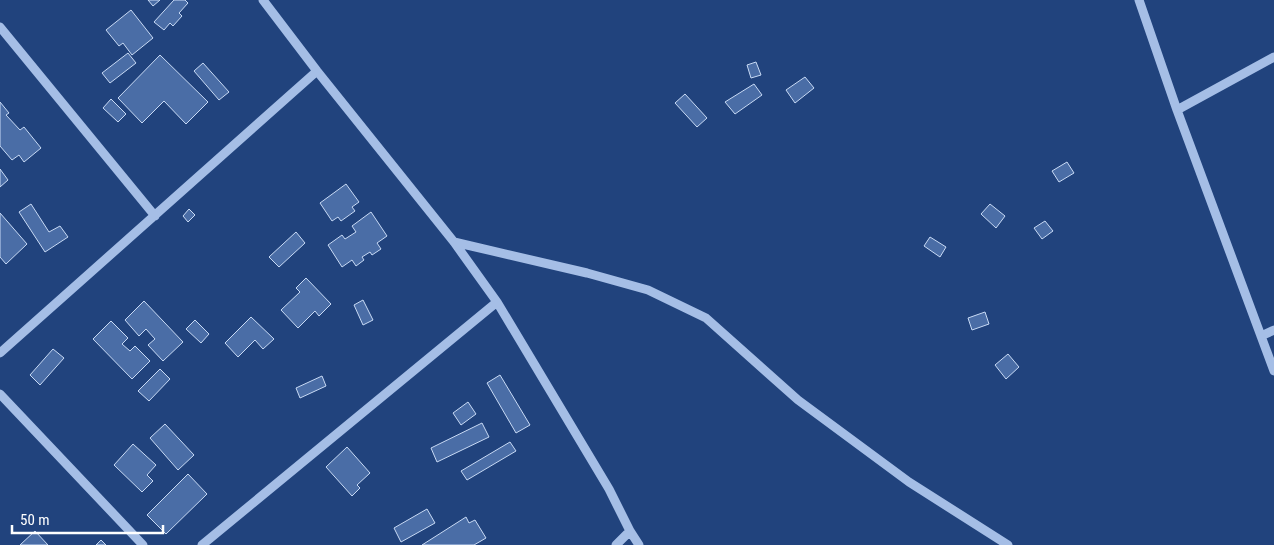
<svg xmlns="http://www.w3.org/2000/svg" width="1274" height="545" viewBox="0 0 1274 545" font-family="'Roboto Condensed',sans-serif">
<rect width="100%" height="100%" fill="#21437d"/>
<path fill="#4a6da6" stroke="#c8daf5" d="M148 0H160L153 6Z
M174 0H185L188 3 179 13 182 16 173 26 170 23 164 30 154 22Z
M131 10 153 38 132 55 123 43 119 46 106 30Z
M128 53 136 63 110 83 102 73Z
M160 55 208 102 186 124 164 101 142 123 118 98Z
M756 62 761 75 751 78 747 65Z
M203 63 229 92 219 100 194 71Z
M805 77 814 88 795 103 786 90Z
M754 84 762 95 735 114 725 102Z
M685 94 707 118 697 127 675 103Z
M111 99 126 114 118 122 103 108Z
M0 102 9 113 6 115 20 130 24 127 41 148 24 162 19 155 12 160 0 146Z
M1067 162 1074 173 1059 182 1052 171Z
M0 169 8 180 0 187Z
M346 184 359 202 352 207 355 211 341 221 338 217 332 221 320 203Z
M31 204 49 232 60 226 68 237 45 252 19 212Z
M990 204 1005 216 996 228 981 214Z
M189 209 195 215 188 222 183 216Z
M371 212 387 236 377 243 381 249 372 255 370 252 362 257 364 260 356 266 352 260 342 267 328 245 342 235 345 239 356 232 352 226Z
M0 213 27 244 6 264 0 257Z
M1045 221 1053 231 1042 239 1034 228Z
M296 232 305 243 279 267 269 257Z
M930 237 946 247 940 257 924 246Z
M306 278 331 304 319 316 315 311 298 328 281 310 300 292 296 288Z
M363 300 373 320 363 325 354 305Z
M144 301 183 342 163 361 148 345 155 339 146 329 139 336 125 320Z
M985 312 989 324 972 330 968 318Z
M251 317 274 339 263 349 255 340 238 357 225 343Z
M195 320 209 334 201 343 186 329Z
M111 321 128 338 122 344 130 351 135 346 150 361 132 379 93 339Z
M53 349 64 358 40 385 30 375Z
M1008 354 1019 367 1006 379 995 365Z
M160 369 170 379 149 401 138 391Z
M500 375 530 425 516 433 487 383Z
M322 376 326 386 300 398 296 388Z
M468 402 476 414 461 425 453 413Z
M482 423 489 437 437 462 431 448Z
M165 424 194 455 178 470 150 438Z
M510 442 516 451 467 480 461 471Z
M133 444 156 465 147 475 153 481 142 492 114 465Z
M347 447 370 473 357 485 360 488 352 496 326 467Z
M188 474 207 494 166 534 147 515Z
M427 509 435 523 401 542 394 528Z
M466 517 469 523 475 520 486 538 474 545H422Z
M35 531 48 545H20Z
M101 540 106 545H96Z"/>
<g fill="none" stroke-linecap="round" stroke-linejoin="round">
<path stroke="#a5bee6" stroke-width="9" d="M263 0 317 71 454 242 497 302 609 489 630 531 616 545
M1139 0 1177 110 1274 371
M0 27 155 216
M1177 110 1274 57
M454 242 587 273 648 290 706 318 798 400 909 482 1008 545
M1261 336 1274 330
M0 353 317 71
M0 394 143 545
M630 531 639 545
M202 545 497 302"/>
</g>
<path d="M12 525v8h151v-8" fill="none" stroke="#ffffff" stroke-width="2.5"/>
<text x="20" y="525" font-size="15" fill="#ffffff" stroke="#21437d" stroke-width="4" paint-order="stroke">50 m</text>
</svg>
